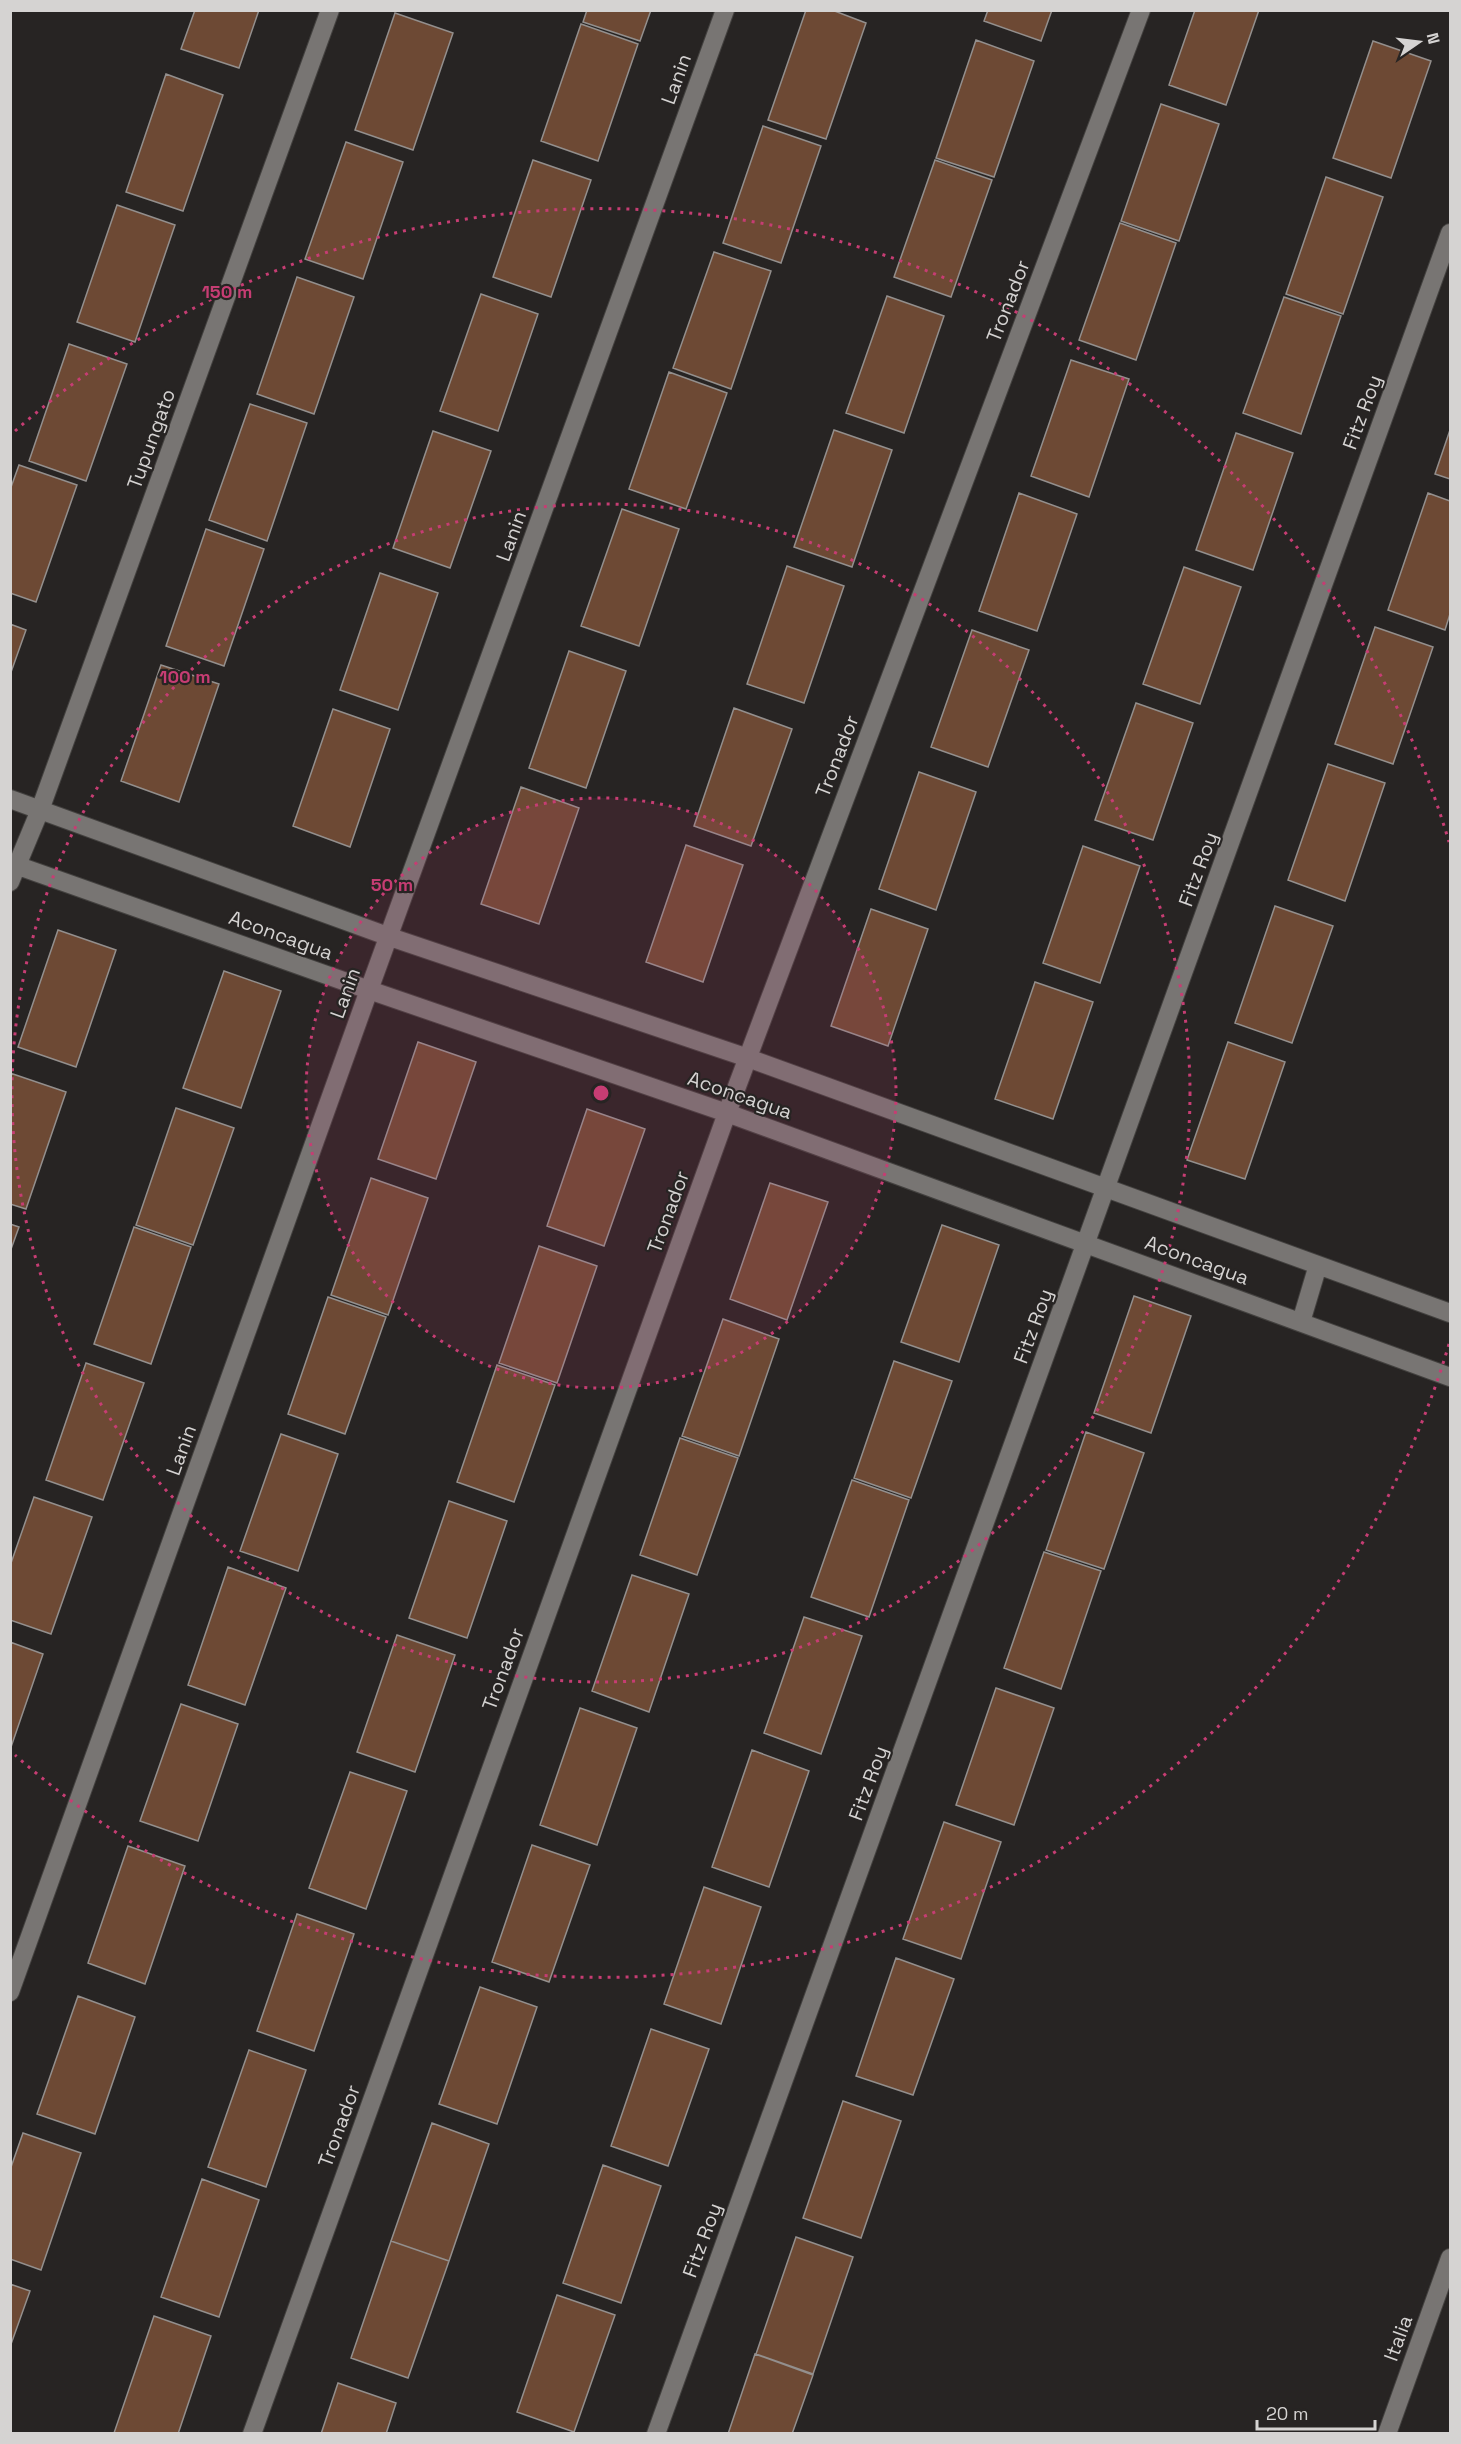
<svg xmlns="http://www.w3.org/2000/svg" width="1461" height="2444" viewBox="0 0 1461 2444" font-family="'Space Grotesk',sans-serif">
<rect width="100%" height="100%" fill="#272423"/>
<path fill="#6d4934" stroke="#938f8d" stroke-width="1.5" d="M195 10H259L239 68 181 49Z
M587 10H651L640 41 583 22Z
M806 10H832L866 23 826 139 768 120Z
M988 10H1052L1041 41 984 21Z
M1195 10H1259L1226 105 1169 85Z
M395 13 453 33 413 150 355 130Z
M581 24 638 44 598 161 541 141Z
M976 40 1034 61 994 177 936 158Z
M1373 41 1431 61 1391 178 1333 158Z
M166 74 223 95 183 211 126 192Z
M1161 104 1219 124 1179 241 1121 221Z
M763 126 821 146 781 263 723 243Z
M346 142 403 162 363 279 305 259Z
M533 160 591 180 551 297 493 277Z
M935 160 992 180 951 297 894 277Z
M1326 177 1383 197 1343 314 1286 294Z
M117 205 175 225 135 342 77 322Z
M1120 223 1176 243 1136 360 1079 340Z
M714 252 771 271 731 389 673 368Z
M297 277 354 297 314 414 257 394Z
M481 294 538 314 498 431 440 411Z
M887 296 944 316 904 433 846 413Z
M1284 297 1341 316 1301 434 1243 413Z
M69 344 127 364 86 481 29 461Z
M1071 360 1129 379 1089 497 1031 476Z
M669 372 727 393 686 509 629 489Z
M250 404 307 423 267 541 209 520Z
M834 430 892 450 852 567 794 547Z
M1450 430V479L1435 474Z
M433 431 491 451 450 568 393 548Z
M1236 433 1293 453 1253 570 1196 550Z
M19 465 77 485 36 602 10 593V490Z
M1019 493 1077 514 1037 631 979 611Z
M1428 493 1450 501V614L1445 630 1388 610Z
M622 509 679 529 639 646 581 626Z
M206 529 264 549 224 666 166 646Z
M787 566 844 586 804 703 747 684Z
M1184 567 1241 587 1200 704 1143 684Z
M380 573 438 593 398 710 340 690Z
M10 624 26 630 10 675Z
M1375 627 1433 647 1393 764 1335 744Z
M972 630 1029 650 988 767 931 747Z
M569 651 626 671 586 788 529 768Z
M161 665 219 684 179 802 121 781Z
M1136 703 1193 723 1153 840 1095 820Z
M734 708 792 729 751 846 694 826Z
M333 709 390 729 350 847 293 826Z
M1328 764 1385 783 1345 901 1288 880Z
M919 772 976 792 936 910 879 889Z
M521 787 579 808 539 924 481 904Z
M686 845 743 865 703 982 646 962Z
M1083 846 1140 866 1100 983 1043 963Z
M1275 906 1333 926 1292 1043 1235 1023Z
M871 909 928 929 888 1046 831 1026Z
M58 930 116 950 76 1067 18 1047Z
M224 971 281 991 241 1108 183 1088Z
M1035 982 1093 1002 1053 1119 995 1099Z
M418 1042 476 1062 436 1179 378 1159Z
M1228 1042 1285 1062 1245 1179 1187 1160Z
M10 1073 66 1092 26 1209 10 1204Z
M176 1108 234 1128 193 1245 136 1225Z
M587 1109 645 1129 604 1246 547 1226Z
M371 1178 428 1198 388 1315 331 1295Z
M770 1183 828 1202 787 1320 730 1299Z
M10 1224 19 1227 10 1252Z
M942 1225 999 1245 959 1362 901 1342Z
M134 1227 191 1247 151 1364 94 1344Z
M539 1246 597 1266 557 1383 499 1363Z
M1134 1296 1191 1316 1151 1433 1094 1413Z
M328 1297 386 1317 345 1434 288 1414Z
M723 1319 779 1339 739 1456 682 1436Z
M894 1361 952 1381 911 1498 854 1478Z
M86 1363 144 1383 103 1500 46 1480Z
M497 1365 555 1385 514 1502 457 1482Z
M1086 1432 1144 1453 1104 1569 1046 1550Z
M281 1434 338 1454 298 1571 240 1551Z
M680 1438 738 1458 697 1575 640 1555Z
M852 1480 909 1500 869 1617 811 1597Z
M34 1497 92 1517 51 1634 10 1620V1566Z
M449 1501 507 1521 467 1638 409 1618Z
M1044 1552 1101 1571 1061 1689 1004 1668Z
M228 1567 286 1588 245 1705 188 1685Z
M632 1575 689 1594 649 1712 592 1691Z
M804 1617 862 1636 821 1754 764 1733Z
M397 1635 455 1655 415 1772 357 1752Z
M10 1642 43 1654 10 1750Z
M996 1688 1054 1708 1014 1825 956 1805Z
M181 1704 238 1724 198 1841 140 1821Z
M580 1708 637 1728 597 1845 540 1825Z
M752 1750 809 1771 769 1887 712 1867Z
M350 1772 407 1791 366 1909 309 1888Z
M944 1822 1001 1842 961 1959 903 1939Z
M532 1845 590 1865 549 1982 492 1962Z
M128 1846 185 1866 145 1984 88 1963Z
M704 1887 761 1907 721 2024 664 2004Z
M297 1914 354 1934 314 2051 257 2031Z
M896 1958 954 1979 913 2095 856 2076Z
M480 1987 537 2007 497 2124 439 2104Z
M78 1996 135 2017 95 2134 37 2114Z
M651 2029 709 2049 668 2166 611 2146Z
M249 2050 306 2070 266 2187 208 2167Z
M843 2101 901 2121 861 2238 803 2218Z
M432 2123 489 2144 449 2261 391 2241Z
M23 2133 81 2153 41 2270 10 2259V2170Z
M603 2165 661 2186 621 2303 563 2283Z
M202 2179 259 2200 219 2317 161 2297Z
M796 2237 853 2257 813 2374 756 2354Z
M391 2241 449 2261 408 2378 351 2358Z
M10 2284 30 2291 10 2347Z
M557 2295 615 2315 574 2432 517 2412Z
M154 2316 211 2336 178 2434H116L114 2433Z
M755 2354 813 2375 792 2434H728Z
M338 2383 396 2403 386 2434H321Z"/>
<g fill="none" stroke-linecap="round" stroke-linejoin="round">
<g stroke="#43413f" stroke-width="20">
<path id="street" d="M10 799 390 937 748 1058 1450 1313
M10 863 369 990 727 1113 1450 1377
M10 882 40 810 330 10
M1301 1322 1318 1265
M10 1992 369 990 725 10
M252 2434 727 1113 1141 10
M656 2434 1450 233"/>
</g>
<g stroke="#43413f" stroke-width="20">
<path id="secondary" d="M1387 2434 1450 2258"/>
</g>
<use href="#street" stroke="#787573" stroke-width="18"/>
<use href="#secondary" stroke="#787573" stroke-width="18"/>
</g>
<circle cx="601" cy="1093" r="295" fill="#c63d73" fill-opacity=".12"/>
<g fill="none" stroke="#c63d73" stroke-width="3" stroke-dasharray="3 6">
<circle cx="601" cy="1093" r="295"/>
<circle cx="601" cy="1093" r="589"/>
<path d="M1449 1344A884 884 0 0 1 15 1755M15 431A884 884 0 0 1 1449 842"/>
</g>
<g text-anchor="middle" stroke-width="4.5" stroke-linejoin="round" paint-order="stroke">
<g font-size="20" fill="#d5d3d2" stroke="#272423">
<text transform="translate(676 79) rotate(-70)" y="7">Lanin</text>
<text transform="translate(1008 301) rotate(-69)" y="7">Tronador</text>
<text transform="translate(1362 412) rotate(-70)" y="7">Fitz Roy</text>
<text transform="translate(151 439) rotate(-70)" y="7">Tupungato</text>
<text transform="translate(511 536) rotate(-70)" y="7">Lanin</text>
<text transform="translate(837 756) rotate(-69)" y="7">Tronador</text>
<text transform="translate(1198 869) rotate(-70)" y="7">Fitz Roy</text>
<text transform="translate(281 935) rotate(20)" y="7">Aconcagua</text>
<text transform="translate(345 993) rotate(-70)" y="7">Lanin</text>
<text transform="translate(740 1095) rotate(19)" y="7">Aconcagua</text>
<text transform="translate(668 1212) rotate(-70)" y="7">Tronador</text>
<text transform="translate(1197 1260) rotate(20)" y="7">Aconcagua</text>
<text transform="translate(1033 1326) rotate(-70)" y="7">Fitz Roy</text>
<text transform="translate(181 1450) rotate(-70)" y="7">Lanin</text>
<text transform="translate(503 1669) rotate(-70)" y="7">Tronador</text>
<text transform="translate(868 1783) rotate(-70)" y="7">Fitz Roy</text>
<text transform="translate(339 2126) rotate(-70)" y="7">Tronador</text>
<text transform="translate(702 2240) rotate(-70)" y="7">Fitz Roy</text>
<text transform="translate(1398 2338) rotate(-70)" y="7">Italia</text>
</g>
</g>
<circle cx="601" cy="1093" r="9" fill="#c63d73" stroke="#272423" stroke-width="3"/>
<g font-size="18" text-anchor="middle" font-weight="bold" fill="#c63d73" stroke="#272423" stroke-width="4.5" stroke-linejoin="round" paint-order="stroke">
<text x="227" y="298">150 m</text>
<text x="185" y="683">100 m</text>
<text x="392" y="891">50 m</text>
</g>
<rect width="1461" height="2444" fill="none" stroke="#d5d3d2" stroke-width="24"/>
<g transform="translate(1419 42) rotate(76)" stroke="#272423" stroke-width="4.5" paint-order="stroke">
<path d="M0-4.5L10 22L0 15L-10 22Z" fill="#d5d3d2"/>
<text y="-9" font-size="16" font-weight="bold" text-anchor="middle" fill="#d5d3d2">N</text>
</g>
<path d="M1257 2420v9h118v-9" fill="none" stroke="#d5d3d2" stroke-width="3"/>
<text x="1266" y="2420" font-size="18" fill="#d5d3d2" stroke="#272423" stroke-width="4.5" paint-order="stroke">20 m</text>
</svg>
